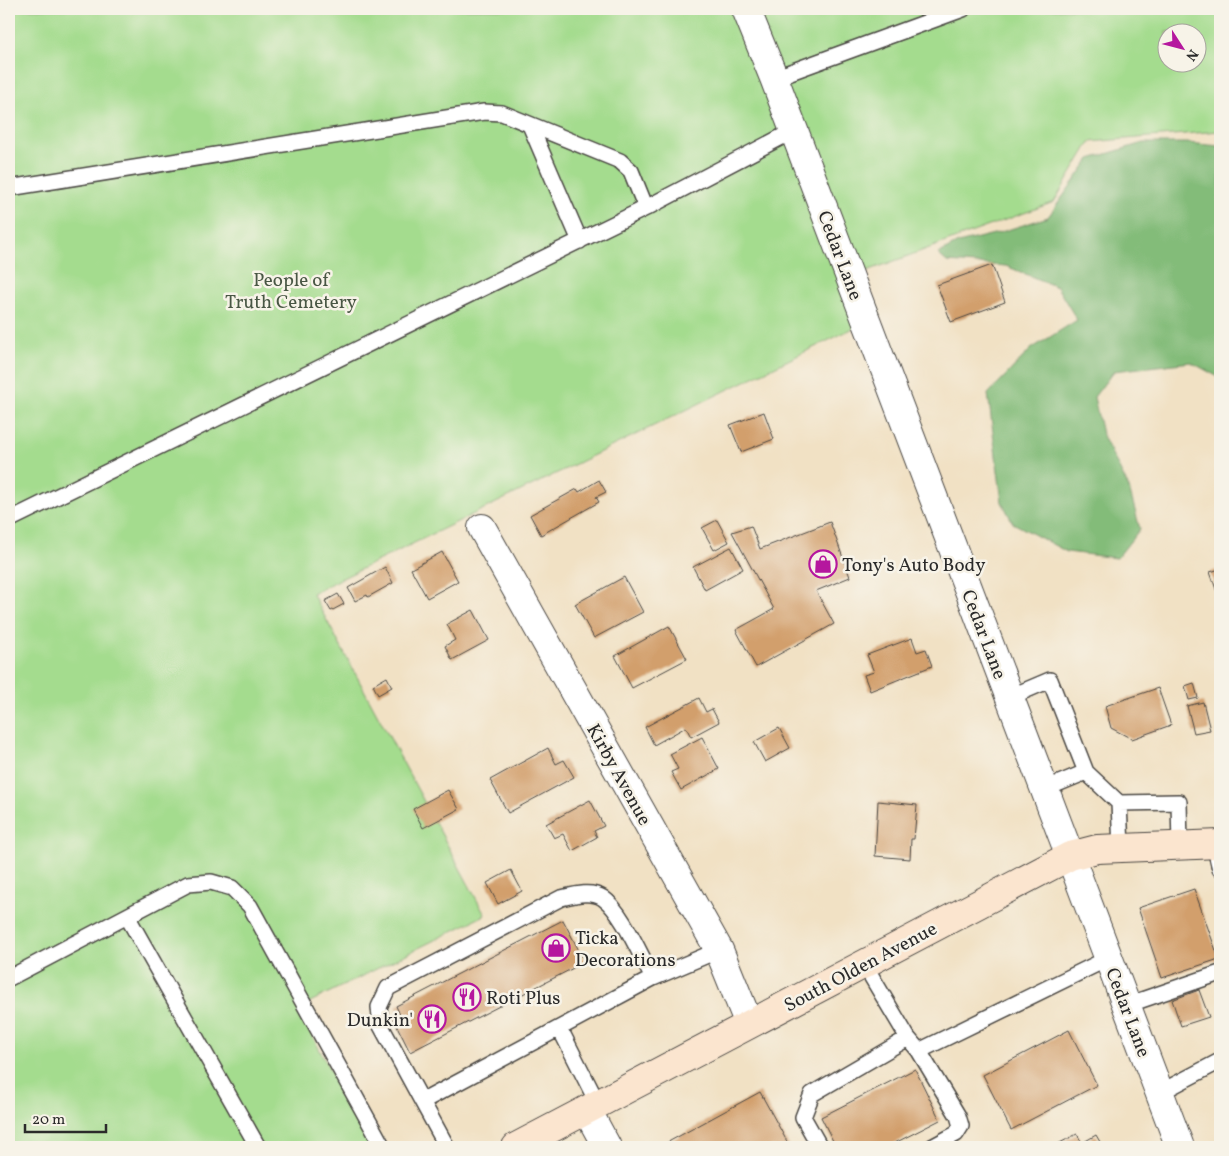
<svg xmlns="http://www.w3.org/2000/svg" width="1229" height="1156" viewBox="0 0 1229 1156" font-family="Vollkorn,serif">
<rect width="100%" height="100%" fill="#f7f3e8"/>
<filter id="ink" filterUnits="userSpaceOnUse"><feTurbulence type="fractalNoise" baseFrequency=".02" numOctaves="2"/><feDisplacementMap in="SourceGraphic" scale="10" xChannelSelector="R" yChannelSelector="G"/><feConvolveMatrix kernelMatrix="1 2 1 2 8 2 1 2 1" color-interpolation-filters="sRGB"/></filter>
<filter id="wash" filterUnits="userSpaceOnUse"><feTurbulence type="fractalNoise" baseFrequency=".0096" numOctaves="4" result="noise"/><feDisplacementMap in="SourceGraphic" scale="20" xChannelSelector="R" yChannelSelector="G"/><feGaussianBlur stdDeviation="1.12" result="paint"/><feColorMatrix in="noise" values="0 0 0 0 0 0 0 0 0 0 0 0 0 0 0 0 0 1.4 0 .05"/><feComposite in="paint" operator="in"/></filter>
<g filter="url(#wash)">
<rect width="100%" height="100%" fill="#f1e1c4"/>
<path fill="#a4dc8e" stroke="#68845c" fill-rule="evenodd" d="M9 9H1220V131L1090 142 1054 202 851 277 866 322 312 593 485 915 298 1008 370 1147H9ZM1166 32H1196V62H1166Z"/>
<path fill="#83bc79" stroke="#577452" d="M1143 143H1188L1220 146V378L1191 362 1114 371 1094 397 1102 434 1129 488 1140 529 1117 558 1067 552 1013 523 1002 502 988 394 1031 349 1077 320 1057 287 1006 266 947 262 938 254 958 243 998 233 1048 217 1090 159Z"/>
<g id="blocks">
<path fill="#d29f6c" d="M992 265 1005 302 951 322 937 285Z
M764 412 774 439 741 452 730 425Z
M599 480 606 492 596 497 599 502 541 535 530 515 577 489 579 492Z
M717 520 729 542 714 550 702 528Z
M830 522 850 577 816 591 834 624 756 667 736 630 774 609 732 532 751 526 760 549Z
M731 547 743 569 705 590 693 567Z
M442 552 458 581 427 598 411 569Z
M385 567 393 583 368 597 367 595 355 601 348 588Z
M1220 569V601L1210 572Z
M624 577 643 612 594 638 575 604Z
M338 594 344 604 331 611 325 601Z
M473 610 489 640 452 660 445 646 455 640 447 624Z
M669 626 687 659 632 688 615 656Z
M912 638 917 652 926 649 932 666 870 691 864 675 874 672 867 655Z
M387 677 392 687 378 695 373 685Z
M1194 683 1198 698 1189 700 1185 686Z
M1158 688 1171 725 1132 739 1111 728 1105 706Z
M699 698 706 712 712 709 719 722 691 737 686 727 654 745 645 727Z
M1203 702 1210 730 1194 733 1187 706Z
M779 728 790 748 765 762 754 742Z
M1217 731H1220V768H1219Z
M702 737 719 769 681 790 671 772 678 769 670 754Z
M548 748 556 764 564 760 574 777 508 813 490 780Z
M448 790 459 809 423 828 413 809Z
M590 800 604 826 594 831 597 837 572 851 563 834 554 838 546 824Z
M878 801 917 805 914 839H911L910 859 875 856Z
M511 870 522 891 498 904 487 883Z
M1194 889 1219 959 1162 978 1138 908Z
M563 920 585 962 410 1052 393 1018 400 1015 396 1006Z
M1199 990 1209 1017 1181 1026 1172 1000Z
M1069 1030 1097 1085 1011 1130 983 1075Z
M915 1069 940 1120 887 1147H836L821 1117Z
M760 1092 790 1147H659Z
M1077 1134 1082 1143 1096 1135 1103 1147H1052Z"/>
</g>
</g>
<g filter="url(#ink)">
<use href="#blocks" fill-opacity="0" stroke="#494642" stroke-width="1"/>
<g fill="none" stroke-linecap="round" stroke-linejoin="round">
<g stroke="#494642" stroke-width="18">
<path id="service" d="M774 78 963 9
M530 125 580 241
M9 188 484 112 502 113 620 161 631 171 646 208
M9 520 646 208 793 131
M1010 697 1050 680 1086 772 1119 803 1121 848
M1045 789 1086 772
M1119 803 1179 802 1180 846
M1214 844 1220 869
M127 916 258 1147
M864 964 908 1038 919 1051 1109 958
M9 978 188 884 211 882 232 888 250 906 383 1147
M1127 1005 1220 973
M560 1029 598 1104
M919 1051 958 1116 961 1126 956 1134 932 1147
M1159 1093 1220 1061
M423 1101 653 978 719 950
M447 1147 381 1026 379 1007 388 988 561 898C574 895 591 890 603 898 622 911 641 957 653 978
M820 1147 803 1117 812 1094 908 1038"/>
</g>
<g stroke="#494642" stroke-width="30">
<path id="minor" d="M482 528 719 950 749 1024
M587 1110 607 1147"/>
</g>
<g stroke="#494642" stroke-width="30">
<path id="tertiary" d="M746 9 774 78 1070 856 1180 1147"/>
</g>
<g stroke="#494642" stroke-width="30">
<path id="secondary" d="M516 1147 1070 856 1097 849 1220 844"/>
</g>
<use href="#service" stroke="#fff" stroke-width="15"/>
<use href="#minor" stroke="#fff" stroke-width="28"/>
<use href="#tertiary" stroke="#fff" stroke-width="28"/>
<use href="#secondary" stroke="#fbe5cf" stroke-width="28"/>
</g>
</g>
<defs>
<g id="shop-ring" transform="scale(1.4375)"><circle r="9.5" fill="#f7f3e8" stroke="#b5179e" stroke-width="1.5"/><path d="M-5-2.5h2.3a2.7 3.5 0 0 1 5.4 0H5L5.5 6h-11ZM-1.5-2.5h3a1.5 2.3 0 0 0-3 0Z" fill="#b5179e"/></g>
<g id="restaurant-ring" transform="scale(1.4375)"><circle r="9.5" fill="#f7f3e8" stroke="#b5179e" stroke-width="1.5"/><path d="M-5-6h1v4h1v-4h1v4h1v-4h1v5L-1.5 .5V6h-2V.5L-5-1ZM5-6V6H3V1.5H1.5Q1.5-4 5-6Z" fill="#b5179e"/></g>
</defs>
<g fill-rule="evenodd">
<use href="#shop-ring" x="823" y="564"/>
<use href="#shop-ring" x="556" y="948"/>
<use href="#restaurant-ring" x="467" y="997"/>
<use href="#restaurant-ring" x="432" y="1019"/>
</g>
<g text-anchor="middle" stroke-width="5" stroke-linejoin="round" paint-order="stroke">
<g font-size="19" fill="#2b2b2b" stroke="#f7f3e8">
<text transform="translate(841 255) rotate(69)" y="7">Cedar Lane</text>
<text transform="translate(985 634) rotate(69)" y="7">Cedar Lane</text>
<text transform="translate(620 774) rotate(61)" y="7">Kirby Avenue</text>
<text transform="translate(860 966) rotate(-28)" y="7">South Olden Avenue</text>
<text transform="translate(1129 1012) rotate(69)" y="7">Cedar Lane</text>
</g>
<g font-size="19" fill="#495744" stroke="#f7f3e8">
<text x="291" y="286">People of<tspan x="291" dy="22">Truth Cemetery</tspan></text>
</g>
<g font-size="19" fill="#2b2b2b" stroke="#f7f3e8" text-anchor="start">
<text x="842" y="571">Tony's Auto Body</text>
<text x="575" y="944">Ticka<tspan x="575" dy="22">Decorations</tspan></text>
<text x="486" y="1004">Roti Plus</text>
<text x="413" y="1026" text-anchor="end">Dunkin'</text>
</g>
</g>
<rect width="1229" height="1156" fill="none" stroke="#f7f3e8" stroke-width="30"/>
<g transform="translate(1182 48) rotate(126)"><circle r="24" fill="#f7f3e8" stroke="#a5a39c"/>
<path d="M0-4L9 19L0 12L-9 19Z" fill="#b5179e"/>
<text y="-8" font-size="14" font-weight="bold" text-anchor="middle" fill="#2b2b2b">N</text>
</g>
<path d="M25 1124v8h81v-8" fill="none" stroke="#2b2b2b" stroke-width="2.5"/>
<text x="32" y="1124" font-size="15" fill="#2b2b2b" stroke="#f7f3e8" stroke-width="4" paint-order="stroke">20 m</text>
</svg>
